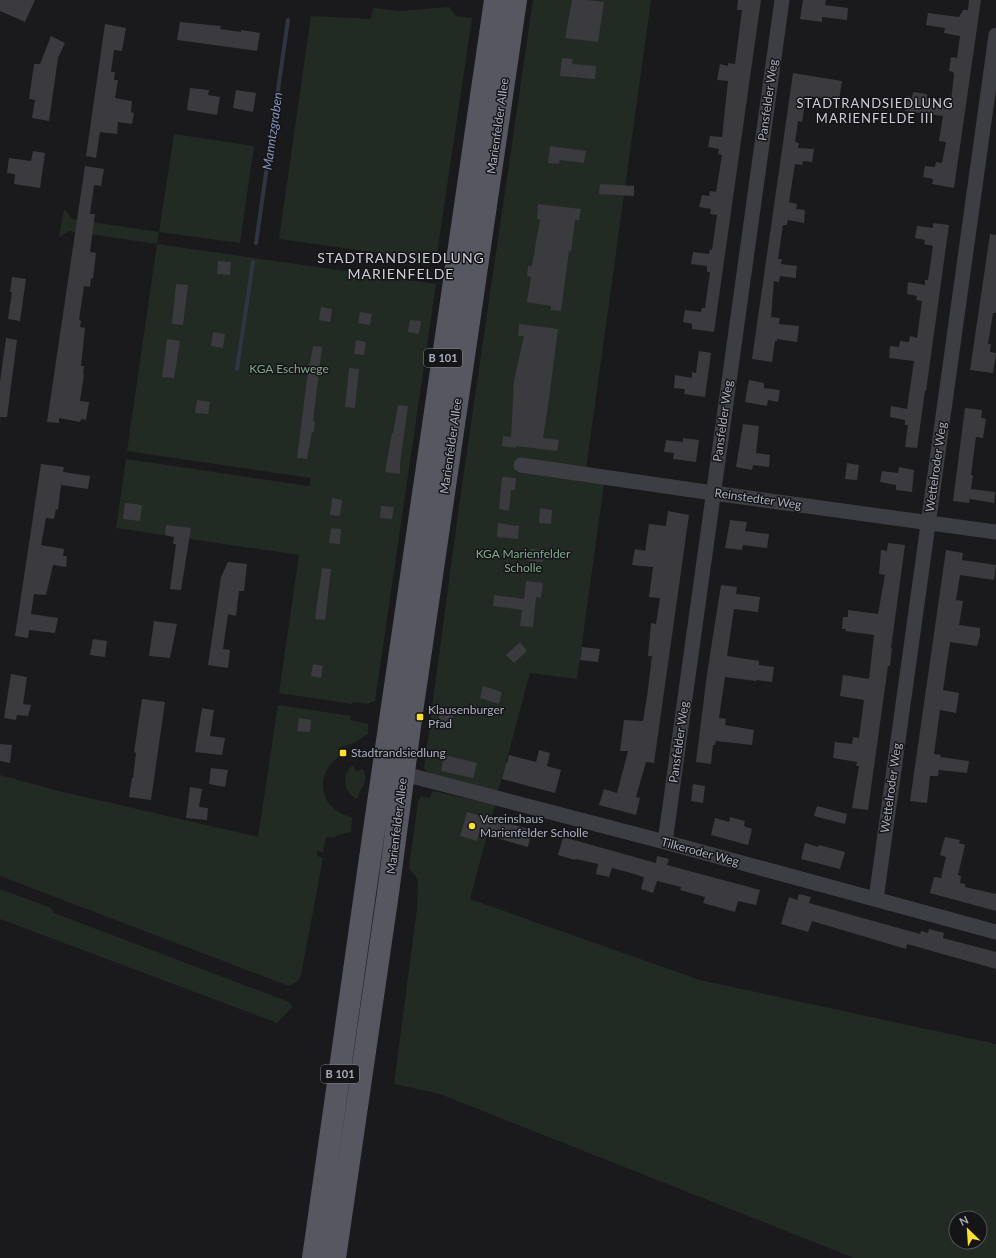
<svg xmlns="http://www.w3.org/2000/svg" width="996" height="1258" viewBox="0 0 996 1258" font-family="Lato,sans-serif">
<rect width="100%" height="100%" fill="#1a1a1c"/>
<path fill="#212b24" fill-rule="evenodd" d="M533 0H651L586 469 517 459 516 471 604 484 577 679 530 673 498 792 428 774 424 768 459 506Z
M449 7 456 16 472 18 436 261 279 239 311 16 371 19 373 8 400 11Z
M174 134 254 146 240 243 159 232 157 244 436 284 375 701 367 704 353 702 352 704 279 693 299 555 116 528 126 459 309 486 311 478 127 451 157 244 69 231 59 237 64 209 72 219 159 232Z
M278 705 351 716 350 720 368 724V734L354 743 339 748 342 755C312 772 319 811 352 817L351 832 338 835 333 838 326 837 323 852 317 851V856L323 858 301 975 298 981 289 986 0 876V775L59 791 258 837Z
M353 765 356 772 363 769C370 783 360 786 357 799 343 793 341 774 353 765Z
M433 791 495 805 470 899 700 980 996 1044V1258H854L440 1094 394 1084 417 909 418 880 409 868 418 802 421 796 429 798ZM956 1218H980V1242H956Z
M0 889 51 908 54 913 289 1002 292 1007 277 1023 0 919Z"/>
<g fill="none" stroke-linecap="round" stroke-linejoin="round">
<path stroke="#2f3542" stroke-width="4" d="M256 243 288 20
M237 369 253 262"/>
</g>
<path fill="#3b3a3e" d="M0 0H35L25 22 0 11Z
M572 0H587L604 2 598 42 565 38Z
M738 0H761L714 332 692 329V324L683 322 685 310 701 312 702 308H705L710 272H707V266L691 264 693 252 709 254 710 249 712 250 717 215 710 214 711 209 699 207 702 195 709 196 710 191 716 192 722 155 718 154 719 149 708 147 710 136 722 137 728 81 717 80 720 64 728 66V63L735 64 742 10H737Z
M803 0H826L825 5 848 8 847 20 822 17V22L800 19Z
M969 0H981L954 188 932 184 933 179 923 177 925 166 935 167 936 162 942 163 946 142 939 141 943 116 905 111 906 96 912 97 913 92 927 94V98L951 101 954 75 953 72 949 71 951 57 957 58 960 36 944 33 945 28 926 25 928 13 959 17 963 10H968Z
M180 22 221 26 220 29 241 32V30L260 33 257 51 177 40Z
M105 24 126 28 122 51 114 50 111 72H115L114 80H118L115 98 132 101 131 112 134 113 132 124 118 122 117 134 100 132 96 158 86 156Z
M51 36 65 43 58 58 49 121 32 118 35 100 29 99 34 64H40Z
M562 58 573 59 572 64 596 66 595 79 560 76Z
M793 73 842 81 839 100 806 96 802 122 798 121 795 142 799 143 798 148 814 149 813 156 812 162 803 161 802 165 795 164 789 202 797 204 796 209 805 210 804 223 788 220 787 225H783L778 259H782L781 264 797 266 796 272V278L780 276 779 282 774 281 771 317 780 318 779 324 799 326 797 342 777 339V341H775L772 362 752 359Z
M190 88 209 90 208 95 220 97 217 115 187 110Z
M236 90 256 93 253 112 233 108Z
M550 146 586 151 584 163 560 160 559 164 548 163Z
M33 151 45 153 40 188 14 184 15 174 7 173 9 158 31 161Z
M85 166 104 169 101 186 94 185 90 214H95L90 252 96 253 93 279 91 278 90 287 84 286 79 320 81 321 80 327 85 328 81 366H84L83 374H84L80 401 89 402 86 420 81 419 80 422 59 418V423L47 422Z
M600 184 634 186V196L599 194Z
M538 204 581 209 579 220H575L571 252 569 251 561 311 551 310V306L527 302 531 277 527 276 528 266H532L540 219H537Z
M933 223 949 225 926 391H925L917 448 905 447 908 425H905V420L890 417 891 406 907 409 914 361 889 358 890 346 899 347 900 341 909 342 910 336 917 338 922 301 916 300 917 296 907 294 908 282 925 285V280H928L933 246 924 244 925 240 915 238 917 226 933 228Z
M990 234 996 235V313H993L988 344H991L990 352 996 353 993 373 970 370Z
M218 261 231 262 230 275 217 274Z
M12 277 26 279 20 321 8 319 12 292H10Z
M176 284 188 285 183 325 172 324Z
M321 307 332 309 330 322 319 320Z
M360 312 372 314 370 325 358 323Z
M410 320 421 321 419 334 408 332Z
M519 324 558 329 549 399 543 438 559 440 557 451 516 446V448L502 446 503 436 511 437 514 381 524 336H518Z
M213 332 225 334 223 348 211 346Z
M6 338 17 340 7 417H0V382Z
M167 339 180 341 174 378 162 377Z
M356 340 366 342 364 355 354 354Z
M313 346 322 347 313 421H315L314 432H312L307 459 297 458 309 363H310Z
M699 351 711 353 705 397 684 394 685 389 674 388 675 375 692 378V372L696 373Z
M349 368 359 369 355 408 345 407Z
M749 380 764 383V388L780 390 778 402 768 400 767 406 745 402Z
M197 400 210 402 208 414 195 413Z
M398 405 408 406 400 463V474L385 472 392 433H393Z
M965 408 982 410 981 418 986 419 983 438 976 437 971 475H973L971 489 995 492 994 503 970 499 969 503 953 501Z
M743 424 759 426 756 453 770 455 769 467 753 465 752 470 736 467Z
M683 438 699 440 696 462 673 459 674 453 664 452 666 440 683 442Z
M847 463 859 465 857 480 845 479Z
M41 464 64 467 63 472 90 476 88 489 61 485 58 510 56 509 54 519 46 518 41 545 64 549 63 556H67L66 567 53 565 46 595 34 594 31 614 58 618 55 633 29 630 28 638 15 636Z
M899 467 914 470 912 492 896 490V485L880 482 882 471 898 473Z
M502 477 516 478 515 490H511L509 511 499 509Z
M332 498 342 500 340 516 330 515Z
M125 503 142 505 140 521 123 519Z
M381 506 394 507 392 519 380 518Z
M540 508 552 510 551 524 539 523Z
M668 511 689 515 687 529 654 763 646 762 636 797 640 798 636 815 599 805 604 789 617 793 628 751H620L624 720 643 721 647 697 652 656H648L651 623 656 624 660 598 649 597 653 567 632 565 635 549 645 551 649 524 666 526Z
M730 520 747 522 745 531 769 534 767 548 743 545 742 550 725 548Z
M498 523 519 526 518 539 497 537Z
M166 525 191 528 181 590 170 589 176 544H173L174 537 165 535Z
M331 528 341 529 340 544 329 543Z
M888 543 905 545 891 648H892L890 666H888L868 810 852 808 859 766H856L857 762 833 758 835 742 852 744 853 737 859 738 864 700 840 696 843 675 869 679 874 635 845 631 846 629H842L843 617H848V610L878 614 885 575 879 574 881 550 887 551Z
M530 549 544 550 543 562 529 561Z
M946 550 963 553 962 560 996 565 994 580 960 575 956 600 963 601 959 625 980 628V636L977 646 950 642 943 690 959 693 956 713 940 710 934 754 941 755 940 757 969 761 967 773 939 770 938 776H930L927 803 910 801Z
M228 562 247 564 244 591H239L236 616 228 614 223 649 230 650 228 668 208 665 221 577Z
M322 568 331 569 325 620 315 619Z
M526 581 543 583 541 598 536 597 533 627 520 626 522 610 493 606 494 595 524 599Z
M721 585 737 587 736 594 760 597 758 612 734 609 727 656 759 661V665L774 667 772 682 757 680 756 681 725 677 719 718 726 719 725 725 754 730 752 745 716 741 715 745H713L711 764 696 762 707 674Z
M154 621 177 624 170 658 149 656Z
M93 639 107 641 105 657 90 655Z
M520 642 527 651 514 663 506 655Z
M582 647 600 649 598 662 580 660Z
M313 664 323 666 321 678 311 676Z
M11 674 27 677 23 704 31 705 28 716 17 715 16 720 4 718Z
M483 686 502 692 499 704 480 698Z
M142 699 165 702 151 800 129 797 132 778H133L136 753 134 752Z
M202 708 214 710 210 736 225 738 222 755 195 752Z
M441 709 454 711 451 725 438 722Z
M299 718 311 720 310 732 297 731Z
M0 744 12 745 10 763 0 761Z
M539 750 550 753 547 766 561 770 555 793 502 779 506 763H507L509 755 536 762Z
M444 755 477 763 473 778 441 771Z
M211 768 228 770 225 787 209 784Z
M693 784 705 786 703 803 691 801Z
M190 787 202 789 199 807 208 808 207 820 186 818Z
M817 806 847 814 845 824 814 816Z
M467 812 532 830 528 847 479 833 477 841 460 836Z
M730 817 745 821 744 826 752 829 748 845 711 835 715 818 729 822Z
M563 837 656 863 657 856 669 859 667 865 760 890 756 905 738 901 735 912 703 903 705 897 680 890 681 887 657 881 653 893 641 889 644 877 627 872 612 868 609 877 596 874 598 864 576 859 575 860 558 855Z
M945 837 960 840 959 843 965 845 958 875 961 876 960 883 965 884V887L996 894V911L930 893 934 877 941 878 946 857 940 855Z
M805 843 818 847 819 845 845 852 840 869 801 859Z
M799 894 811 897 809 903 920 934 921 931 928 933 929 929 944 933 943 938 996 952V969L907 944 906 949 812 921 808 932 781 924 789 897 797 900Z"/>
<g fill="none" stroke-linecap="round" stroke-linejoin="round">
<path stroke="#3d3d44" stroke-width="15" d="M521 465 713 493 996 532
M404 774 665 842 996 932
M665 842 782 0
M876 899 996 35"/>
<path stroke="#565761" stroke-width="22" d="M313 1258 373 837 495 0
M335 1258 388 893 411 719 516 0"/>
</g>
<g fill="#fde131" stroke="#151518" stroke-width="1.5">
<rect x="416" y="713" width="8" height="8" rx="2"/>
<rect x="339" y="749" width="8" height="8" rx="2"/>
<circle cx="472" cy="826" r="4"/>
</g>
<g text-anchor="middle" stroke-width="3" stroke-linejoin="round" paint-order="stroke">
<g fill="#151518" stroke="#7f808c" stroke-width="1">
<rect x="424" y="349" width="38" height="18" rx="3"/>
<rect x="321" y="1065" width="38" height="18" rx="3"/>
</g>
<g font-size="11" font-weight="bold" fill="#acaebd">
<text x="443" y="362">B 101</text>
<text x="340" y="1078">B 101</text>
</g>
<g font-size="12" fill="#acaebd" stroke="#151518">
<text transform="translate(768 100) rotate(-82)" y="4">Pansfelder Weg</text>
<text transform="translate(498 126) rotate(-82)" y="4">Marienfelder Allee</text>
<text transform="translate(723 421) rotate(-82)" y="4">Pansfelder Weg</text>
<text transform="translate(451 446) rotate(-82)" y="4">Marienfelder Allee</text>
<text transform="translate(936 467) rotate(-82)" y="4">Wettelroder Weg</text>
<text transform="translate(758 499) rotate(8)" y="4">Reinstedter Weg</text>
<text transform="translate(679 742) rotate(-82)" y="4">Pansfelder Weg</text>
<text transform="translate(891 788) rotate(-82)" y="4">Wettelroder Weg</text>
<text transform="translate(397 826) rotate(-83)" y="4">Marienfelder Allee</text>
<text transform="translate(700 852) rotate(15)" y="4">Tilkeroder Weg</text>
</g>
<g font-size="12" fill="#82a88c" stroke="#151518">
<text x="289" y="373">KGA Eschwege</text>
<text x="523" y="558">KGA Marienfelder<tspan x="523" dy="14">Scholle</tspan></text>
</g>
<g font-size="12" fill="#acaebd" stroke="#151518" text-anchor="start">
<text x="428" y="714">Klausenburger<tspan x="428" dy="14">Pfad</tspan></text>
<text x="351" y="757">Stadtrandsiedlung</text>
<text x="480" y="823">Vereinshaus<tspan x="480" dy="14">Marienfelder Scholle</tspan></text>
</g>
<g font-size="13" letter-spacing="1" fill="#cdced8" stroke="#151518">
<text x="875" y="108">STADTRANDSIEDLUNG<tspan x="875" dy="15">MARIENFELDE III</tspan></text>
</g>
<g font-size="13" font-style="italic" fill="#8194b9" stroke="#151518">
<text transform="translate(272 131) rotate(-82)" y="5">Manntzgraben</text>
</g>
<g font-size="14" letter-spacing="1" fill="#cdced8" stroke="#151518">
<text x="401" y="263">STADTRANDSIEDLUNG<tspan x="401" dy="16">MARIENFELDE</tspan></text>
</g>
</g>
<g transform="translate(968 1230) rotate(335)"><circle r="19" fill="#151518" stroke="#51525a"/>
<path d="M0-3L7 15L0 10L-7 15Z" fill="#fde131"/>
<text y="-6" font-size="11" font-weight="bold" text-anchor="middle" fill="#acaebd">N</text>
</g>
</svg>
